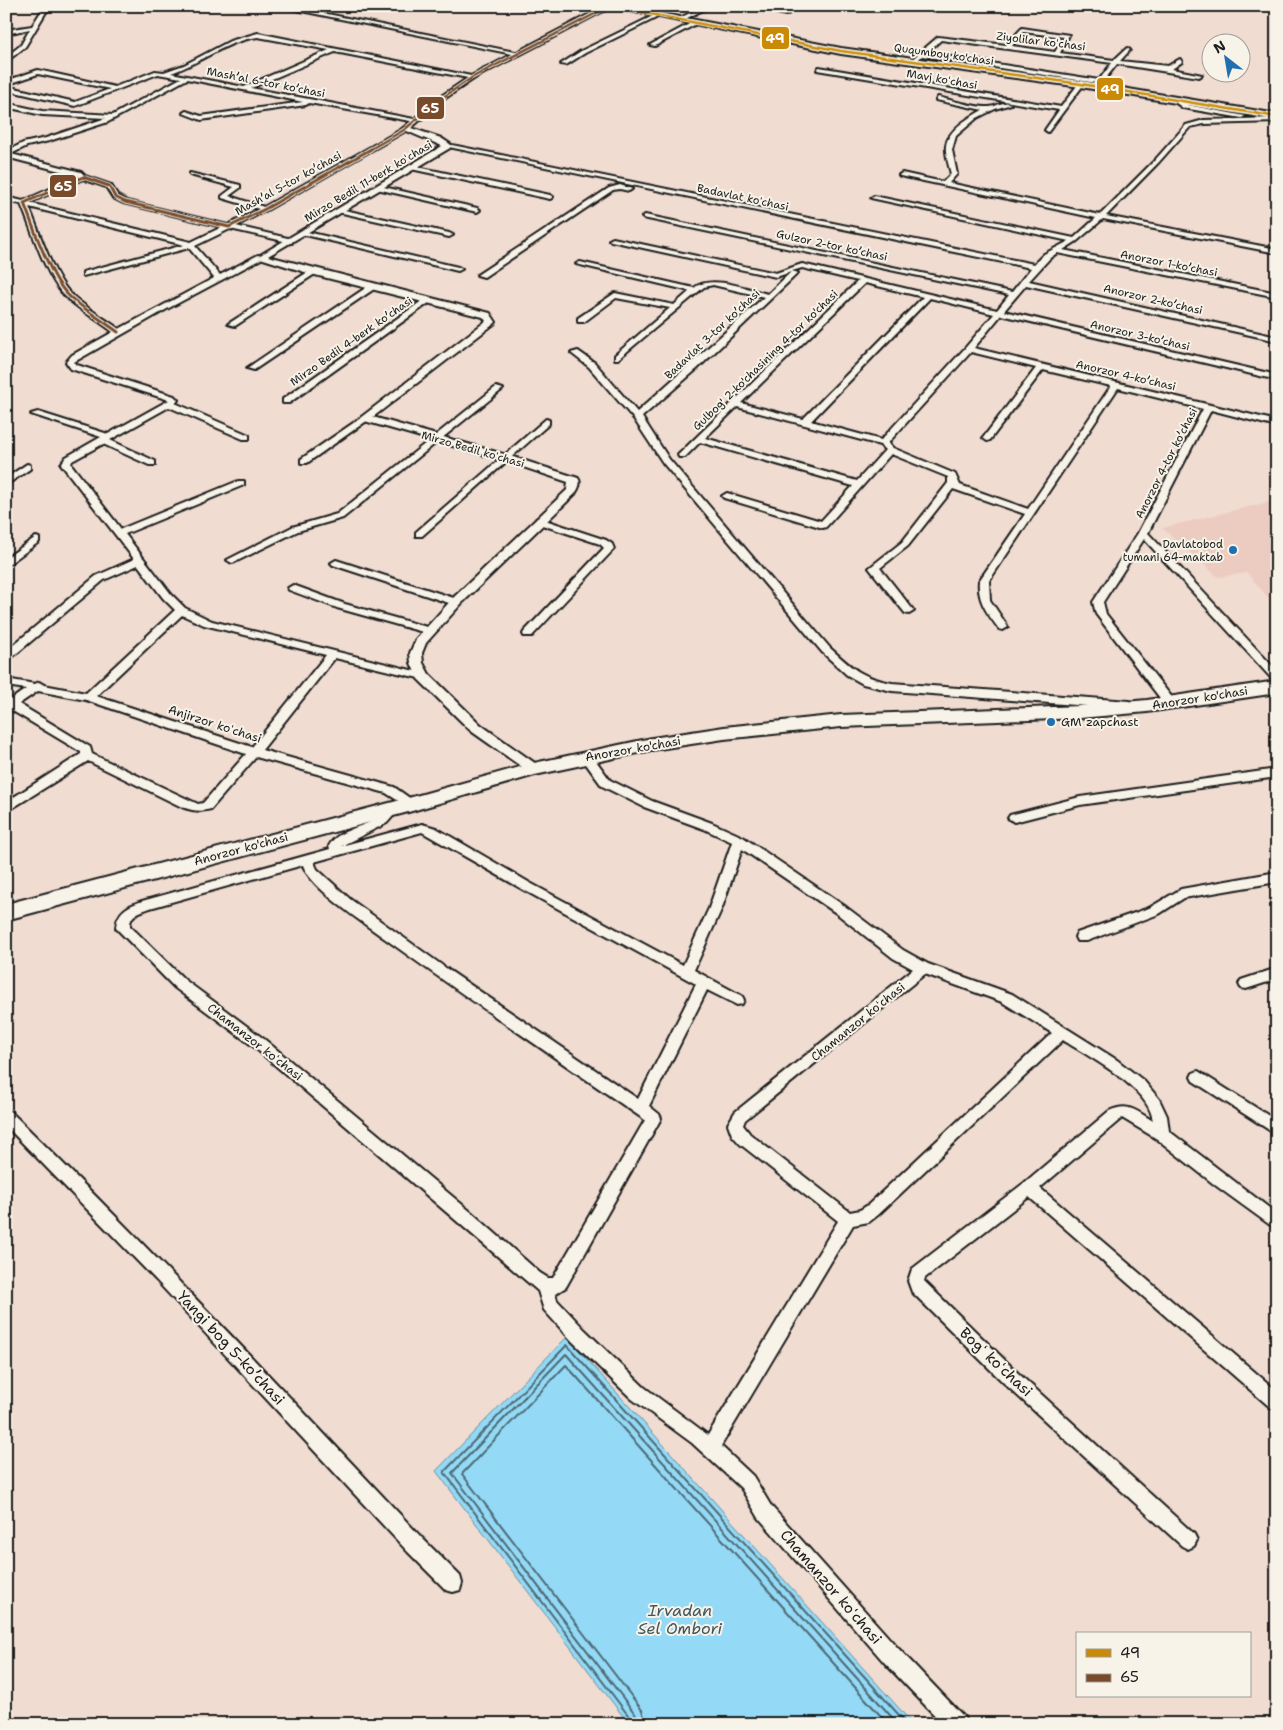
<svg xmlns="http://www.w3.org/2000/svg" width="1283" height="1730" viewBox="0 0 1283 1730" font-family="'Shantell Sans',sans-serif">
<rect width="100%" height="100%" fill="#f0dcd1"/>
<filter id="ink" filterUnits="userSpaceOnUse"><feTurbulence type="fractalNoise" baseFrequency=".02" numOctaves="2"/><feDisplacementMap in="SourceGraphic" scale="10" xChannelSelector="R" yChannelSelector="G"/><feConvolveMatrix kernelMatrix="1 2 1 2 8 2 1 2 1" color-interpolation-filters="sRGB"/></filter>
<g filter="url(#ink)">
<path fill="#ecccc0" d="M1277 500V608L1247 573 1218 577 1162 528Z"/>
<path fill="#94daf6" stroke="#648e9f" d="M567 1337 913 1724H629L436 1471Z"/>
<g fill="none" stroke-linecap="round" stroke-linejoin="round">
<path stroke="#4c6873" stroke-width="2" d="M632 1724 631 1719 444 1472 567 1345 907 1724
M638 1724 636 1715 452 1473 566 1354 898 1724
M646 1724 642 1710 462 1474 566 1365 888 1724"/>
<g stroke="#1c1c1c" stroke-width="4">
<path id="minor" d="M49 6H55L46 12 25 47 6 62V57L21 45 30 29 6 34V30L32 26 42 10Z
M277 6H288L520 53 517 55Z
M704 6H711L681 21 676 20Z
M745 6H757L789 13 786 15Z
M655 15 660 16 585 53 566 65 561 64 581 51Z
M693 22 698 23 655 46 650 45Z
M1022 28 1069 35 1060 53 1114 60 1127 48 1130 50 1120 61 1168 66 1180 59 1182 62 1172 69 1202 75 1199 77 1117 64 1098 88 1095 86 1097 83 922 56 915 62 910 61 938 37 1006 45ZM1023 32 1064 37 1055 52 1012 46ZM941 40 1112 63 1099 80 926 53Z
M258 33 476 77 473 79 335 52 251 88 414 119 416 122 309 103 306 105 201 120 183 113 186 111 201 116 303 102 187 79 108 122 49 141 27 146 11 154 81 172 85 176 111 185 118 196 127 201 228 225 259 209 222 198V196L234 187 190 175V173L240 185V188L229 196 264 207 404 128 409 129 267 210 236 226 292 239V243L230 229 195 246 220 275 258 255 265 257 167 309 74 362 77 365 174 396 178 400 175 403 249 435V439H243L169 407 110 440 155 461V465H149L103 444 72 461 71 464 121 529 238 481H244V485L125 534 171 594 185 608 212 621 427 674 428 676 423 679 335 658 262 750 394 787 418 804 416 807H408L386 793 256 757 211 809C200 812 193 811 182 807L88 761 6 812V802L81 754V752L11 710 6 712V700L9 701 26 689 6 686V679L35 684 39 682 44 685 86 693 175 610 163 598 138 565 104 580 10 659 6 660V651L96 576 134 559 61 464 66 457 101 437 31 414 38 412 108 434 169 400 71 369 66 362 72 355 113 332C98 320 77 309 64 295 45 275 32 230 21 204L6 201V197L23 201 79 176 6 157 9 150 23 143 46 138 106 118 42 115 6 107V103L42 111 113 115 181 78 158 74 75 106 6 90V86L75 102 110 89 38 74 6 85V81L38 70 115 87 155 71 164 72 184 65 230 41ZM258 37 329 50 244 87 171 73C201 63 226 41 258 37ZM83 179 106 187 113 198 123 203 222 227 191 242 29 203ZM29 207 184 245 83 272V276L189 248 214 278 119 329C103 317 82 306 69 292 52 273 39 231 29 207ZM182 615 204 625 326 655 252 747 96 696ZM38 691 86 700 246 754 203 803 198 804 92 754 90 747 19 704Z
M819 67 1061 107 1079 83 1084 84 1048 132 1045 130 1059 110 817 70Z
M938 97C950 100 978 108 989 107 997 107 1003 100 1011 104L995 109 977 118 956 136 952 150 957 174 949 183 1100 215 1155 160 1186 125 1204 120 1277 118V122L1204 124 1190 127 1159 162 1106 216 1277 249V253L1103 219 1077 241 1063 250 1277 293V297L1057 253 1050 258 1029 281 1277 337V341L1026 285 1004 311 1277 375V380L1001 315 974 348 1277 421V427L1211 410 1148 533 1277 671V681L1273 680 1144 539 1103 602 1106 614 1174 700 1176 703 1174 706H1166L1096 614 1093 602 1138 533 1203 409 1118 388 989 581 990 600 1008 627 1003 630 999 629C988 614 977 601 979 581L1025 514 953 489 908 546 880 568 914 611 909 614 905 613 869 568 902 542 948 483V477L891 454 826 527 823 528 724 498 722 496 727 493 821 521 853 486 700 442 685 457H679L678 455 858 281 802 268 792 271 798 273 697 369 642 417 669 459 830 648C853 669 861 677 892 683L1129 701 1135 705 1129 709 892 691 863 684 847 675 822 652 663 463 634 419 589 367 571 353 578 351 595 363 637 412 764 297 713 285 704 287 618 359H615V355L670 308 616 298 584 322H578V318L615 293 674 305 690 291 576 264 580 262 694 288C711 274 748 289 768 294L791 272 776 277 611 241 609 240 613 238 776 273 802 264 997 310 1009 295 643 218 642 217 645 215 1012 292 1031 268 444 146 447 144 1034 264 1044 254 1069 241 871 198 874 196 1074 238 1096 218 900 176 899 175 902 173 943 182 951 174C949 165 945 155 946 146 948 129 970 117 983 110L936 100ZM865 283 923 297 803 419 741 403ZM930 298 994 314 966 347 881 440 811 421ZM971 352 1036 368 983 438 987 441 990 440 1043 370 1111 386 1028 509 960 485 955 474 893 448 888 443ZM737 407 880 445 885 450 857 481 705 438Z
M1181 99 1187 105 1245 116 1242 118 1183 108 1176 103Z
M413 166 550 195 553 197 550 199 411 169 410 168Z
M620 185 632 189 629 191 620 189 613 190 484 277 477 275 609 188Z
M379 186 477 208 480 210 477 212 377 189 376 188Z
M340 209 449 233 453 235 449 237 338 212 337 211Z
M303 231 458 267 462 269 458 271 301 234 299 233Z
M311 270 318 272 235 326 228 324Z
M370 285 377 287 254 370 247 368Z
M426 298 433 300 289 403H283V399Z
M496 387 503 389 343 518 298 531 235 562 232 563 227 560 292 527 337 514Z
M365 415 369 418 368 420 307 463H301V459Z
M546 419 549 420V424L422 536H416V532Z
M27 464 30 465V469L6 485V478Z
M539 518 606 540 612 544 614 549 532 636H524L523 634 524 632 604 548 600 544 536 523V519Z
M36 537 39 538V542L6 566V558Z
M336 560 460 600 461 602 460 604H452L333 565 331 563Z
M293 585 345 604 434 629 435 631 430 634 337 608 289 590 288 588Z
M587 753 591 754 610 780 652 801 712 823 743 837 846 907 903 950 928 964 1012 994 1117 1060 1144 1081 1159 1099 1167 1116 1169 1131 1277 1214V1230L1215 1185 1157 1139 1122 1118 1040 1188 1277 1391V1410L1271 1408 1029 1197 925 1278 924 1281 1019 1374 1194 1534 1197 1540 1194 1546 1188 1549 1182 1546 1007 1386 912 1292 908 1281 912 1269 1024 1183 1109 1111C1129 1102 1136 1111 1153 1121 1150 1088 1089 1057 1063 1040L878 1215 869 1222 853 1225 721 1446 753 1476 771 1506 897 1647 964 1717 967 1724H943L883 1661 759 1518 741 1488 692 1443 632 1399 572 1341 544 1310 538 1291 254 1047 175 988 116 928C117 911 128 906 142 901L330 849 329 846C337 830 361 828 376 819 383 814 387 806 394 804L400 808 387 823 341 846 422 824 436 828 530 883 683 965 709 908 732 842 704 829 644 807 602 786 581 757ZM422 832 522 889 696 984 638 1099 450 971 350 899 317 869 314 862ZM742 849 836 913 893 958 913 969 735 1112 728 1124 732 1135 740 1144 838 1221 708 1435 644 1387 584 1329 557 1300 555 1294 566 1287 659 1122 661 1118 659 1114 649 1106 707 990 737 1005 742 1004 744 1000 742 996 694 970 722 908ZM303 865C310 888 364 923 384 938 470 1000 558 1060 645 1120L553 1278H548L540 1273 471 1212 264 1039 185 980 130 926C130 914 140 912 150 908ZM925 974 1002 1002 1052 1033 868 1205 860 1210 850 1212 750 1134 743 1125 745 1120Z
M1277 769V777L1080 805 1014 822 1008 818 1010 815 1080 797Z
M1277 872V882L1184 898 1159 914 1087 941H1077L1075 937 1077 933 1149 908 1181 889Z
M1277 968V979L1246 989 1241 988 1239 984 1241 980Z
M1198 1071 1277 1121V1135L1193 1081 1191 1077 1193 1073Z
M6 1110 11 1112C152 1250 287 1394 422 1538L460 1576 462 1583 460 1590 453 1592 446 1590 408 1552 156 1280 6 1126Z"/>
</g>
<g stroke="#1c1c1c" stroke-width="4">
<path id="tertiary" d="M605 6H613L475 78 444 99 411 128 441 138 450 144V148L268 256 490 313 496 322 494 324 373 417 510 456 578 478C582 483 578 489 575 494L462 603 426 643 422 653 423 663 429 674 481 725 539 766 541 769 539 772H529L471 731 418 679 411 663 410 653 416 639 454 597 567 490 568 482 502 460 361 420 360 418 486 321 483 317 311 274 257 257 442 146 402 129 440 97 471 76Z"/>
</g>
<g stroke="#1c1c1c" stroke-width="4">
<path id="primary" d="M605 6H623L841 48 1081 81 1277 114V120L1081 87 841 54Z
M1277 681V693L1147 712 1080 718 841 727 724 739 652 750 535 775 412 811 6 920V904L412 797 534 763 652 738 724 727 841 715 1080 706 1147 700Z"/>
</g>
<use href="#minor" fill="#f7f3e8" fill-rule="evenodd"/>
<use href="#tertiary" fill="#f7f3e8" fill-rule="evenodd"/>
<use href="#primary" fill="#f7f3e8" fill-rule="evenodd"/>
<g stroke="#f7f3e8" stroke-width="4.5">
<path id="bus-1" d="M609 6 841 51 1081 84 1277 117"/>
</g>
<g stroke="#f7f3e8" stroke-width="4.5">
<path id="bus-2-far1" d="M369 150 404 130 442 98 473 77 610 6"/>
</g>
<g stroke="#f7f3e8" stroke-width="5">
<path id="bus-2" d="M118 332C102 320 83 309 68 295 51 279 33 226 24 203L83 177 109 186 115 197 125 202 229 227 265 209 371 149"/>
</g>
<use href="#bus-1" stroke="#cb8a06" stroke-width="2.5"/>
<use href="#bus-2-far1" stroke="#7a4b2a" stroke-width="2.5"/>
<use href="#bus-2" stroke="#7a4b2a" stroke-width="3"/>
</g>
</g>
<g fill="#1f6fb2" stroke="#f7f3e8" stroke-width="2">
<circle cx="1233" cy="550" r="5"/>
<circle cx="1051" cy="722" r="5"/>
</g>
<g text-anchor="middle" stroke-width="4" stroke-linejoin="round" paint-order="stroke">
<g font-size="11" fill="#1c1c1c" stroke="#f7f3e8">
<text transform="translate(1041 41) rotate(7)" y="4">Ziyolilar koʻchasi</text>
<text transform="translate(944 54) rotate(8)" y="4">Ququmboy ko'chasi</text>
<text transform="translate(942 79) rotate(10)" y="4">Mavj koʻchasi</text>
<text transform="translate(266 82) rotate(11)" y="4">Mashʼal 6-tor koʼchasi</text>
<text transform="translate(368 181) rotate(-31)" y="4">Mirzo Bedil 11-berk koʻchasi</text>
<text transform="translate(288 183) rotate(-29)" y="4">Mashʼal 5-tor koʼchasi</text>
<text transform="translate(743 197) rotate(12)" y="4">Badavlat koʻchasi</text>
<text transform="translate(832 245) rotate(12)" y="4">Gulzor 2-tor koʼchasi</text>
<text transform="translate(1169 263) rotate(11)" y="4">Аnorzor 1-koʼchasi</text>
<text transform="translate(1153 299) rotate(13)" y="4">Аnorzor 2-koʼchasi</text>
<text transform="translate(712 334) rotate(-43)" y="4">Badavlat 3-tor koʼchasi</text>
<text transform="translate(1140 335) rotate(13)" y="4">Аnorzor 3-koʼchasi</text>
<text transform="translate(351 341) rotate(-35)" y="4">Mirzo Bedil 4-berk koʼchasi</text>
<text transform="translate(765 360) rotate(-44)" y="4">Gulbog' 2-ko'chasining 4-tor ko'chasi</text>
<text transform="translate(1126 375) rotate(13)" y="4">Аnorzor 4-koʼchasi</text>
<text transform="translate(473 449) rotate(16)" y="4">Mirzo Bedil koʻchasi</text>
<text transform="translate(1166 463) rotate(-63)" y="4">Anorzor 4-tor koʼchasi</text>
</g>
<g font-size="11" fill="#1c1c1c" stroke="#f7f3e8" text-anchor="end">
<text x="1223" y="548">Davlatobod<tspan x="1223" dy="13">tumani 64-maktab</tspan></text>
</g>
<g font-size="12" fill="#1c1c1c" stroke="#f7f3e8">
<text transform="translate(1200 698) rotate(-9)" y="4">Anorzor ko'chasi</text>
<text transform="translate(215 724) rotate(18)" y="4">Anjirzor koʻchasi</text>
<text transform="translate(633 749) rotate(-10)" y="4">Anorzor ko'chasi</text>
<text transform="translate(241 849) rotate(-15)" y="4">Anorzor ko'chasi</text>
<text transform="translate(858 1022) rotate(-39)" y="4">Chamanzor koʻchasi</text>
<text transform="translate(255 1042) rotate(38)" y="4">Chamanzor koʻchasi</text>
</g>
<g font-size="12" fill="#1c1c1c" stroke="#f7f3e8" text-anchor="start">
<text x="1061" y="726">GM zapchast</text>
</g>
<g font-size="15" fill="#1c1c1c" stroke="#f7f3e8">
<text transform="translate(231 1348) rotate(47)" y="5">Yangi bog 5-koʼchasi</text>
<text transform="translate(996 1362) rotate(43)" y="5">Bogʻ koʻchasi</text>
<text transform="translate(831 1587) rotate(49)" y="5">Chamanzor koʻchasi</text>
</g>
<g font-size="16" font-style="italic" fill="#40555d" stroke="#f7f3e8">
<text x="680" y="1616">Irvadan<tspan x="680" dy="18">Sel Ombori</tspan></text>
</g>
</g>
<g stroke="#f7f3e8" stroke-width="2">
<rect x="761" y="26" width="29" height="24" rx="5" fill="#cb8a06"/>
<rect x="1096" y="77" width="28" height="24" rx="5" fill="#cb8a06"/>
<rect x="416" y="96" width="29" height="24" rx="5" fill="#7a4b2a"/>
<rect x="49" y="174" width="28" height="24" rx="5" fill="#7a4b2a"/>
</g>
<g font-size="14" text-anchor="middle" font-weight="bold" fill="#fff">
<text x="775" y="43">49</text>
<text x="1110" y="94">49</text>
<text x="430" y="113">65</text>
<text x="63" y="191">65</text>
</g>
<rect width="1283" height="1730" fill="none" stroke="#f7f3e8" stroke-width="25"/>
<rect x="12" y="12" width="1258" height="1705" fill="none" stroke="#1c1c1c" stroke-width="2" filter="url(#ink)"/>
<rect x="1076" y="1632" width="175" height="65" fill="#f7f3e8" stroke="#9f9d96"/>
<rect x="1086" y="1649" width="25" height="8" fill="#cb8a06" stroke="#9f9d96"/>
<text x="1120" y="1658" font-size="15" fill="#1c1c1c">49</text>
<rect x="1086" y="1674" width="25" height="8" fill="#7a4b2a" stroke="#9f9d96"/>
<text x="1120" y="1682" font-size="15" fill="#1c1c1c">65</text>
<g transform="translate(1226 58) rotate(329)"><circle r="24" fill="#f7f3e8" stroke="#9f9d96"/>
<path d="M0-4L9 19L0 12L-9 19Z" fill="#1f6fb2"/>
<text y="-8" font-size="14" font-weight="bold" text-anchor="middle" fill="#1c1c1c">N</text>
</g>
</svg>
